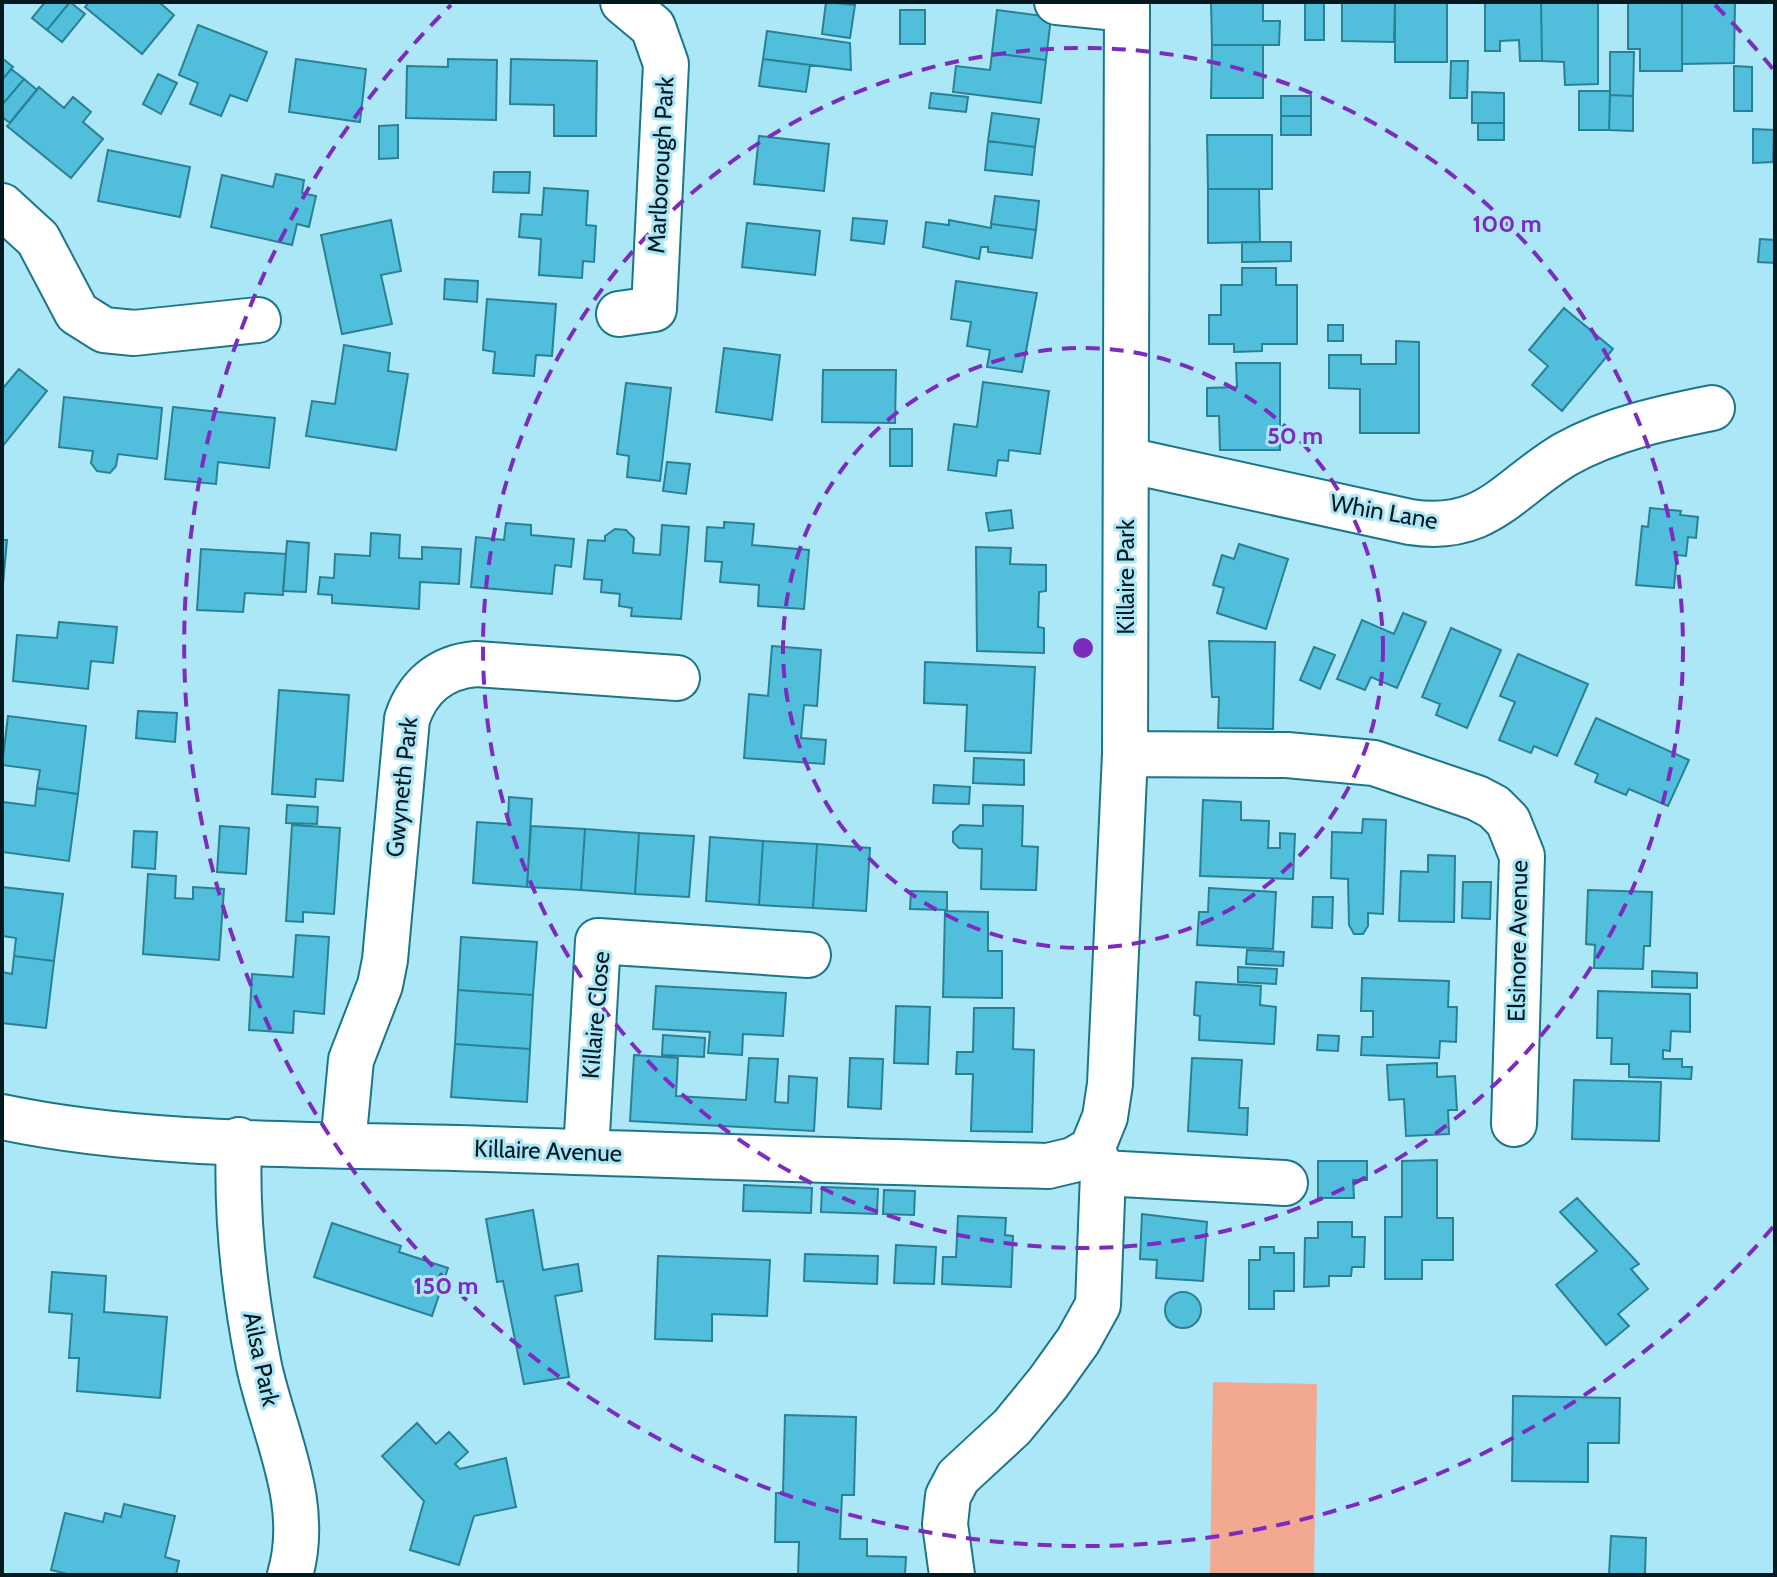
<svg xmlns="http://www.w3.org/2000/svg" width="1777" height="1577" viewBox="0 0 1777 1577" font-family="Cabin,sans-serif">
<rect width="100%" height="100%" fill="#ace7f8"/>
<path fill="#f3a892" d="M1213 1382 1317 1384 1314 1575H1210Z"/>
<path fill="#51bfdb" stroke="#2a8094" stroke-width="2" d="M45 2H70L47 30 32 18Z
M70 2 85 14 62 42 47 30Z
M89 2H159L174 15 142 54 85 7Z
M826 2 855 5 850 38 822 34Z
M1211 2H1263V21H1280L1279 45H1212Z
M1305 2H1324V40H1305Z
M1342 2H1395L1394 42 1342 41Z
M1395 2H1447V62H1395Z
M1485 2H1541L1542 61H1520L1519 40 1500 41V51H1485Z
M1541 2H1598V84L1565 85 1564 62 1542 61Z
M1628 2H1682V71H1640V49H1628Z
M1682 2H1735L1734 63 1682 64Z
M900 10H925V44H900Z
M997 10 1051 17 1046 60 992 53Z
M198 25 267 52 247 101 230 95 221 116 190 104 198 83 179 75Z
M767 31 850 43 851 70 763 59Z
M1212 45H1263V98H1211Z
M1610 52H1634L1633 96 1610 95Z
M992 53 1046 60 1041 103 953 92 956 66 990 70Z
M2 58 13 67 2 80Z
M296 59 366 69 360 122 289 112Z
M448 59 497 60 496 120 406 118 407 66 448 67Z
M511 59 597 61 596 136H554V105L510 104Z
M763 59 810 65 806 92 759 86Z
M1451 61H1468L1467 98H1450Z
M1734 66 1752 67V111H1734Z
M11 69 24 79 2 105V80Z
M158 74 177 83 161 114 143 104Z
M24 79 37 90 10 123 2 117V105Z
M39 87 64 108 73 97 91 112 83 122 103 139 71 178 7 126Z
M1579 91H1610L1609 130H1579Z
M1472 92 1504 93V123H1472Z
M931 93 968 97 966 112 929 108Z
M1610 95 1633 96V131L1609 130Z
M1281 96H1311V116H1281Z
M992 113 1039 119 1035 147 988 141Z
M1281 116H1311V135H1281Z
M1478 123H1504V140H1478Z
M398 125V158L379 159V126Z
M1753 129 1774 130 1773 162 1753 163Z
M1207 135H1272V189H1208Z
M759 136 829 144 824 191 754 184Z
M988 141 1035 147 1032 175 985 170Z
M108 150 190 167 180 217 98 201Z
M494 172H530L529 193 493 192Z
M276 174 304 180 302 193 316 196 309 227 297 224 292 245 211 227 222 175 273 187Z
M544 188 588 191 586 225 596 226 594 262 583 261 582 278 539 275 541 239 519 237 521 214 542 215Z
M1208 189H1259L1260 242 1208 243Z
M995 196 1039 201 1036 230 991 224Z
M853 218 887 221 884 244 851 240Z
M391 220 401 271 381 275 392 324 342 334 321 235Z
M949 220 991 228V224L1036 230 1032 258 988 252V247H981L979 259 923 247 926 222 949 225Z
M747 223 820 231 815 275 742 267Z
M1760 239 1775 240V263L1758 262Z
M1242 242H1291V261L1242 262Z
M1242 268H1276V285H1297V344H1262V351L1234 352V344H1209V315H1221V285H1242Z
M445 279 478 281 477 302 444 299Z
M956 281 1037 293 1022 372 987 367 990 350 967 346 971 322 951 319Z
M487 299 556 304 552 356 536 355 534 376 493 373 495 352 483 350Z
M1564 308 1613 349 1562 411 1532 385 1548 366 1529 350Z
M1328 325H1343V341H1328Z
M1396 341 1419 342V433H1360V389L1329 388V355H1361V364H1396Z
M344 345 390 353 388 371 408 374 396 450 306 436 312 401 335 404Z
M724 348 780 355 772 420 716 412Z
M1236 363H1280V450H1220L1219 416H1207V388L1237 387Z
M19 369 47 391 2 447V385L4 387Z
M823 370H896L895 423 822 422Z
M983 382 1049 391 1040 454 1009 450 1008 461 998 460 996 476 948 470 954 424 977 427Z
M626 383 671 388 660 481 627 477 629 456 617 454Z
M64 397 162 408 157 459 118 454 116 466 110 473 97 471 91 463 93 451 59 447Z
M173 407 275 418 269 468 218 462 216 484 165 479Z
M890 429H912V466H890Z
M667 462 690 464 686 494 663 491Z
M1650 508 1681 511 1680 515 1698 517 1696 538 1688 537 1686 556 1677 555 1674 588 1636 585 1642 526 1648 527Z
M1011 510 1013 528 989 531 986 513Z
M724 522 754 524 752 545 809 550 804 609 758 606 759 585 720 582 722 562 705 561 707 527 724 528Z
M506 523 531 525V535L574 539 571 567 555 565 552 594 471 587 476 537 504 540Z
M662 525 689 527 681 619 631 616 632 608 619 606 620 594 601 592 602 580 584 579 588 540 605 541V536L615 529 626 530 634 538 633 553 660 555Z
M371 533 400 535 399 558 422 559V547L461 549 459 584 420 582 419 609 332 603V595L318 594 320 577 334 578 335 554 370 556Z
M2 540H7L3 584H2Z
M287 541 309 543 306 592 283 591Z
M1239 544 1288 559 1266 629 1217 613 1224 588 1213 585 1222 555 1234 559Z
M976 547 1011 548 1010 564 1046 565V591L1039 592 1038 627 1044 628V653L977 651Z
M201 549 286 554 283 595 245 593 243 612 197 610Z
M1403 613 1426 622 1397 688 1371 677 1365 690 1337 679 1362 620 1394 634Z
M59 622 117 627 113 663 91 661 88 689 13 681 17 635 57 638Z
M1451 628 1501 650 1467 728 1436 715 1440 704 1422 697Z
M1209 641 1275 642 1273 729 1218 728 1219 697H1212Z
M772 646 821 650 817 706 804 705 801 738 826 740 824 764 744 758 749 694 768 696Z
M1314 647 1335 655 1320 689 1300 680Z
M1518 654 1588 684 1557 756 1534 746 1531 753 1499 740 1515 702 1500 696Z
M925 662 1035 667 1031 753 965 751 967 705 924 703Z
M279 690 349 695 343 781 316 779 315 797 272 794Z
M138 711 177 713 175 742 136 738Z
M8 716 86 726 78 794 37 788 40 770 2 765Z
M1596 718 1689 760 1668 806 1629 789 1626 795 1595 782 1598 774 1575 764Z
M974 758 1024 760V785L973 783Z
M934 785 970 787 969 804 933 803Z
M37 788 78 794 69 861 2 852V802L35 806Z
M509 797 532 799 527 887 473 883 477 822 508 824Z
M1203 800 1241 802V820L1269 821 1268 848H1280V833L1295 834 1293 879 1200 876Z
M287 805 318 807 317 824 286 823Z
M983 805 1023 806 1022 846 1038 847 1036 890 981 889 982 849 959 848 953 842V832L960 825 983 826Z
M1363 819 1386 820 1383 914 1368 913V926L1363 934H1354L1349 925 1348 879 1331 878 1332 832 1362 833Z
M292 825 340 828 334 914 303 912V922L286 921Z
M220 826 249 828 246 874 217 872Z
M531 826 585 829 581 890 527 887Z
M585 829 639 833 635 894 581 890Z
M134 831 157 832 155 869 132 867Z
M639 833 694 836 689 897 635 894Z
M710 837 763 841 759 905 706 901Z
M763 841 817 844 813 908 759 905Z
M817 844 870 848 866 911 813 908Z
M1428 855 1455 856 1454 922 1399 921 1401 871 1428 872Z
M148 874 176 876 175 898 193 899V887L224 889 219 960 143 954Z
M1463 882H1491L1490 919 1462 918Z
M2 887 63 894 54 961 14 956 16 938 2 936Z
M1209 888 1276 892 1273 949 1197 945 1199 912H1208Z
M1588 890 1652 892 1650 946H1644L1643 969 1594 968 1595 945 1586 944Z
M911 891 947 892V910L910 909Z
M1313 897H1333L1332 928 1312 927Z
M945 911 988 912V951H1002V998L943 997Z
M296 935 329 937 324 1014 294 1011 293 1033 249 1030 252 974 293 977Z
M461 937 537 942 533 995 458 990Z
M1247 950 1284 952 1283 966 1246 964Z
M14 956 54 961 46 1028 2 1023V972L12 974Z
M1238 967 1277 969 1276 984 1238 982Z
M1652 971 1697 973V988L1652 987Z
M1362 978 1449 981 1448 1007H1457L1456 1042 1440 1041 1439 1058 1361 1055 1362 1037H1373V1011H1361Z
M1196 982 1261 986 1260 1005 1276 1007 1274 1044 1199 1040 1200 1016 1194 1015Z
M656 986 786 993 783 1036 743 1034 742 1055 708 1053 710 1032 653 1029Z
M458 990 533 995 530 1049 455 1044Z
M1598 991 1690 994V1032L1671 1031 1670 1051 1663 1050V1059H1682V1067H1692L1691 1079 1629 1077V1064H1611L1612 1038H1597Z
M896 1006 930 1007 928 1064 894 1063Z
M974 1008H1014L1013 1049 1034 1050 1032 1132 971 1131 973 1074H956L957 1052H973Z
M663 1035 705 1038 704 1057 662 1055Z
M1318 1035 1339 1036 1338 1051 1317 1050Z
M455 1044 530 1049 527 1102 451 1097Z
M634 1055 678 1058 676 1096 746 1100 749 1058 778 1059 775 1102 788 1103 789 1076 817 1078 814 1131 630 1121Z
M850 1058 883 1059 881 1109 848 1107Z
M1192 1058 1242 1060 1239 1108H1248L1247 1135 1188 1131Z
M1437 1063V1077L1455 1076 1457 1110H1448L1449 1134 1406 1136 1404 1099 1389 1100 1387 1065Z
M1574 1080 1661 1082 1659 1141 1572 1139Z
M1437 1160V1218H1453V1260H1422V1279H1385V1217H1402V1161Z
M1318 1161H1367V1180H1353L1354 1198H1318Z
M744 1185 812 1188 811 1213 743 1211Z
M822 1187 878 1189 877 1214 821 1212Z
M884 1190 915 1191 914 1215 883 1214Z
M1577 1198 1639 1264 1631 1269 1648 1289 1618 1314 1629 1326 1606 1345 1556 1285 1597 1251 1560 1212Z
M533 1210 543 1270 578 1264 582 1291 555 1296 569 1377 524 1384 503 1281 497 1282 486 1219Z
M1142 1214 1207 1222 1203 1281 1156 1278 1157 1260 1140 1259Z
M958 1216 1006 1218 1005 1235 1013 1236 1011 1287 942 1284 943 1257H956Z
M1318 1222H1352V1237H1365L1364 1267H1352L1351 1276H1329V1286L1304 1287 1305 1238H1318Z
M332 1223 401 1246 399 1252 448 1268 432 1316 314 1277Z
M896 1245 936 1247 934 1284 894 1283Z
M1260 1247H1274V1253H1294V1291H1274V1309H1249V1260H1260Z
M805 1254 878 1256 877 1284 804 1281Z
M658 1256 770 1260 767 1316 712 1314V1341L655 1339Z
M52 1272 106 1276 104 1312 167 1317 160 1398 77 1391 79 1358H69L72 1314 49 1312Z
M1165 1310a18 18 0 1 1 36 0a18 18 0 1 1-36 0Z
M1513 1396 1620 1398 1619 1443H1588V1482L1512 1481Z
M785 1415 856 1417 854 1495H842L840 1539H867V1556L906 1557 905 1575H798L799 1542H775L776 1493H783Z
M417 1423 436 1444 449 1432 468 1452 455 1464 460 1469 506 1458 516 1507 474 1516 459 1565 410 1550 424 1501 382 1456Z
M124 1504 175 1516 165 1557 179 1561 176 1575H72L51 1570 65 1513 103 1522 105 1513 121 1517Z
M1611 1536 1646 1538 1645 1575H1609Z"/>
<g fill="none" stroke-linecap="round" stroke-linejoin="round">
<g stroke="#1c768a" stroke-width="48">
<path id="minor" d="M1057 2 1127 9
M2 206 38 239 77 313 104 330 134 333 258 320
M619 314 654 309 666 64 653 27 623 2
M1127 460 1410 522C1487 534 1508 488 1566 454 1611 429 1662 418 1712 408
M1125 754 1287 755 1374 763 1477 798 1494 807 1508 821 1522 856 1514 1124
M2 1117C144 1147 309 1144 455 1148 653 1154 851 1162 1048 1166L1073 1160 1092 1149
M239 1140C236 1217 244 1291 259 1366 274 1435 311 1503 290 1575
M343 1145 351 1060 380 985 385 960 407 719C418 686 441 667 476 664L677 678
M1092 1149 1105 1117 1110 1084 1125 754 1127 2
M1092 1149 1103 1173 1285 1183
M586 1152 598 941 808 955
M952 1575 945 1524 948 1496 958 1477 1012 1427 1048 1383 1078 1341 1098 1305 1103 1173"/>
</g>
<use href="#minor" stroke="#fff" stroke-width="44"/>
</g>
<g fill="none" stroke="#7b2cbf" stroke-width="4" stroke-dasharray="14 10">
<circle cx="1083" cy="648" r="300"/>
<circle cx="1083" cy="648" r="600"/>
<path d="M1773 1227A901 901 0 1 1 451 5M1715 5A901 901 0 0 1 1773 69"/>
</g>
<g text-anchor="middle" stroke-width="6" stroke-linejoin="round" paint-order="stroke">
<g font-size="24" fill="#02191f" stroke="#ace7f8">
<text transform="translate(661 165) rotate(-87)" y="8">Marlborough Park</text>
<text transform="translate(1384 512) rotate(10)" y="8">Whin Lane</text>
<text transform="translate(1126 577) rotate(-90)" y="8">Killaire Park</text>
<text transform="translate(402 787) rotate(-84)" y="8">Gwyneth Park</text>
<text transform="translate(1518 941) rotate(-89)" y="8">Elsinore Avenue</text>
<text transform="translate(596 1015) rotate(-85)" y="8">Killaire Close</text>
<text transform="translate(548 1151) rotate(2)" y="8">Killaire Avenue</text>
<text transform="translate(261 1359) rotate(78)" y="8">Ailsa Park</text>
</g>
</g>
<circle cx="1083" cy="648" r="12" fill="#7b2cbf" stroke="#ace7f8" stroke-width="4"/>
<g font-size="24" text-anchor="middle" font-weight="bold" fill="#7b2cbf" stroke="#ace7f8" stroke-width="6" stroke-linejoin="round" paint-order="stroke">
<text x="1507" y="232">100 m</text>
<text x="1295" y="444">50 m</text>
<text x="446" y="1294">150 m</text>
</g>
<rect width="1777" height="1577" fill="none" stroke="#02191f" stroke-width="8"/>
</svg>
